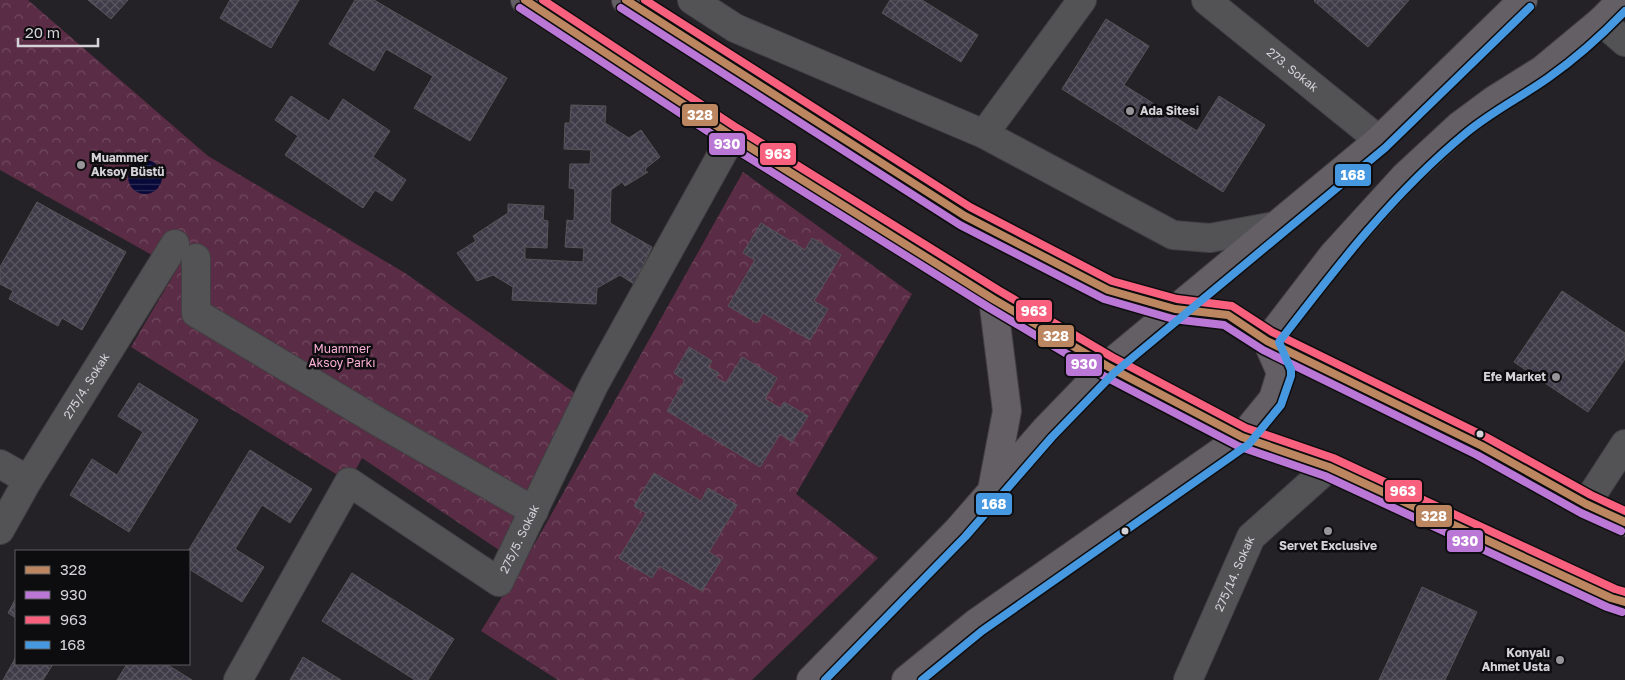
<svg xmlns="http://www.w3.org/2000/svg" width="1625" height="680" viewBox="0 0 1625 680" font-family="'Golos Text',sans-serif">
<defs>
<pattern id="park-crowns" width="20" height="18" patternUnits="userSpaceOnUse" patternTransform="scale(1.25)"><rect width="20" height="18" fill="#5a2c45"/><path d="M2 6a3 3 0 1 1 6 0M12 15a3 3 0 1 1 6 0" fill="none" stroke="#714a5f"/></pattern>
<pattern id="water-rules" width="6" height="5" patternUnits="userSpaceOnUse" patternTransform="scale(1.25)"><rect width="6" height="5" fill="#090939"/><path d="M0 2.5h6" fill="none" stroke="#2c2c55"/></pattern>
<pattern id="building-cross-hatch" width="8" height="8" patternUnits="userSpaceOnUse" patternTransform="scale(1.25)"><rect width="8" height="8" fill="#3f3b48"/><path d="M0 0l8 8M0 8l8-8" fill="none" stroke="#5a5662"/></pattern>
</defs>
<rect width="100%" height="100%" fill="#252227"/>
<path fill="url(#park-crowns)" d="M0 0H28L208 156 405 273 579 396 508 556 362 458 349 482 131 347 177 269 0 170Z
M743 172 912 294 796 494 878 558 752 680H558L481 631 538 538Z"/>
<path fill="url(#water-rules)" d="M128 177a17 17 0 1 1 34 0a17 17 0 1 1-34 0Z"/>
<path fill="url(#building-cross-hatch)" stroke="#565558" d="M88 0H128L111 19Z
M230 0H299L271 48 220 18Z
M355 0H374L507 78 470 141 414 108 433 76 386 49 374 71 329 44Z
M890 0H922L978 35 961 62 882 13Z
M1315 0H1409L1368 47 1314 1Z
M1106 19 1149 46 1124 85 1197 131 1219 96 1265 125 1223 192 1062 89Z
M291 96 329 121 343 99 390 131 373 157 406 180 392 201 375 190 363 208 285 155 298 136 275 120Z
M571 105 606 106 605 123 629 138 641 130 660 157 646 168 645 172H648L625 186 622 182 611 190 610 223 652 247 634 284 620 275 597 288 596 304 512 300 513 287 493 275 477 281 457 253 476 241 473 236 508 213V204L544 206 543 220 548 221 547 248 525 247V259L583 262 584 248 565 247 567 220 574 221 575 189 569 188 570 164H590L591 150 564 149 565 123H570Z
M37 202 126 252 82 330 62 318 58 326 9 299 13 291 0 284V267Z
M761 223 805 250 812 238 841 255 814 301 828 309 810 340 763 313 757 323 728 306 755 260 743 253Z
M1562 291 1625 333V359L1588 412 1514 362Z
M689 347 712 361 708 367 719 373 716 378 726 383 742 357 777 378 765 399 780 408 784 402 808 416 792 442 780 434 760 467 667 411 685 380 674 373Z
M139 383 198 420 129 532 70 495 92 459 117 475 143 432 118 416Z
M250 450 312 489 290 523 262 505 235 549 264 567 242 602 189 569V551H188Z
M654 473 701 501 708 488 737 505 709 552 721 560 702 591 659 566 652 578 619 558 646 513 634 506Z
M352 573 454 639 428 680H415L322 621Z
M1422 587 1477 612 1445 680H1379Z
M16 598V618L8 613Z
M16 657V664H53L43 680H3Z
M303 657 341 680H290Z
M127 664H166L192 680H117Z"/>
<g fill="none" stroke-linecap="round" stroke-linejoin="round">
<g stroke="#424043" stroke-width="30">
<g id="minor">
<path d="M692 0 735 28 984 134 1173 235 1210 238 1275 226"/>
<path id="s1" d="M1206 0 1379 140"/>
<path d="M1601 21 1625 42"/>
<path d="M984 134 1082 0"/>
<path d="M196 258V313L382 424 534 511"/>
<path d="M0 464 28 480"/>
<path d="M1586 504 1625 444"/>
<path id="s2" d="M0 530 28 480 175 244"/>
<path id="s3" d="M238 680 349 482 499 582 594 385 732 136"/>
<path id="s4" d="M1188 680 1251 537 1329 467"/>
</g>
</g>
<g stroke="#424043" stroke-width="30">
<path id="major" d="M525 0 732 136 993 299 1107 366 1242 437 1329 467 1611 598 1625 602
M626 0 965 216 1108 290 1175 309 1228 315 1267 341 1482 446 1586 504 1625 522
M1267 341 1333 255 1405 176 1459 126 1494 100 1542 70 1601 21 1622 0
M992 490 1007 411 993 299
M811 680 958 530 1045 430 1107 366 1379 140 1523 0
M906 680 976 623 1242 437 1273 399 1281 373 1267 341"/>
</g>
<use href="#minor" stroke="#535255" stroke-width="28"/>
<use href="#major" stroke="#645e65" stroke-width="28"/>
<g stroke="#0d0c0e" stroke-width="11">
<path id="bus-1" d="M525 0 732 136 993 299 1107 366 1242 437 1329 467 1611 598 1625 602
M626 0 965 216 1108 290 1175 309 1228 315 1267 341 1482 446 1586 504 1625 522"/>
</g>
<g stroke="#0d0c0e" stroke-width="11">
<path id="bus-2" d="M520 8 727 144 988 307 1102 375 1238 446 1325 476 1607 607 1622 612
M621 8 960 225 1104 299 1173 319 1224 325 1263 350 1477 455 1581 513 1621 531"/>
</g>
<g stroke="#0d0c0e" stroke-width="11">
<path id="bus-3" d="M543 0 737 128 998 290 1112 357 1246 428 1333 458 1615 589 1625 592
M645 0 970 207 1112 281 1177 299 1232 306 1272 332 1486 437 1591 495 1625 511"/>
</g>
<g stroke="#0d0c0e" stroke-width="11">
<path id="bus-4" d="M825 680 965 537 1052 437 1114 373 1385 148 1530 7
M922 680 982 631 1249 444 1281 405 1291 376V370L1279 342C1335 269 1393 193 1466 133 1491 112 1521 97 1548 78 1575 59 1602 35 1625 11"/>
</g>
<use href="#bus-1" stroke="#bb8660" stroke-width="8"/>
<use href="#bus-2" stroke="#ba77d6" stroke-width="8"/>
<use href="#bus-3" stroke="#f8607d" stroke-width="8"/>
<use href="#bus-4" stroke="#4699e1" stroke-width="8"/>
</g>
<g fill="#979599" stroke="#0d0c0e" stroke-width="2">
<circle cx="1130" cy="111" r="5"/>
<circle cx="81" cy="165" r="5"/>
<circle cx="1556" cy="377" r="5"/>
<circle cx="1328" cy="531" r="5"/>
<circle cx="1560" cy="660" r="5"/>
</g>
<g fill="#d5d3d7" stroke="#0d0c0e" stroke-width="2">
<circle cx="1480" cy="434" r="4.5"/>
<circle cx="1125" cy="531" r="4.5"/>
</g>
<g text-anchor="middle" stroke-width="5" stroke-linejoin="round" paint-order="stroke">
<g font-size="12" fill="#d5d3d7" stroke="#0d0c0e">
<text dy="4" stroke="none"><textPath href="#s1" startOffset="111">273. Sokak</textPath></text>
<text dy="4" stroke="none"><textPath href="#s2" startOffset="168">275/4. Sokak</textPath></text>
<text dy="4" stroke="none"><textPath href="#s3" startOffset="455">275/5. Sokak</textPath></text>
<text dy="4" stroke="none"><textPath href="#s4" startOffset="116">275/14. Sokak</textPath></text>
</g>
<g font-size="12" font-weight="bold" fill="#d5d3d7" stroke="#0d0c0e" text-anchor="start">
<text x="1140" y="115">Ada Sitesi</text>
<text x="91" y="162">Muammer<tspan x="91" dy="14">Aksoy Büstü</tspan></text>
<text x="1546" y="381" text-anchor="end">Efe Market</text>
<text x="1328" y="550" text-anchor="middle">Servet Exclusive</text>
<text x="1550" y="657" text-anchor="end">Konyalı<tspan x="1550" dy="14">Ahmet Usta</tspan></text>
</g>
<g font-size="12" fill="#fcb0d7" stroke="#0d0c0e">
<text x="342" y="353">Muammer<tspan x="342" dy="14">Aksoy Parkı</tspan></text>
</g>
</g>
<g stroke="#0d0c0e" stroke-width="2">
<rect x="681" y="103" width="38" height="24" rx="5" fill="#bb8660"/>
<rect x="708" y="132" width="38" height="24" rx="5" fill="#ba77d6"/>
<rect x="759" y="142" width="38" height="24" rx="5" fill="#f8607d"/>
<rect x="1334" y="163" width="38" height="24" rx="5" fill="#4699e1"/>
<rect x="1015" y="299" width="38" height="24" rx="5" fill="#f8607d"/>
<rect x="1037" y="324" width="38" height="24" rx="5" fill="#bb8660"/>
<rect x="1065" y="353" width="38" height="24" rx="5" fill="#ba77d6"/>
<rect x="1384" y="479" width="39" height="24" rx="5" fill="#f8607d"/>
<rect x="975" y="492" width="38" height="24" rx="5" fill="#4699e1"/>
<rect x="1415" y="504" width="38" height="24" rx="5" fill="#bb8660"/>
<rect x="1446" y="529" width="38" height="24" rx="5" fill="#ba77d6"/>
</g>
<g font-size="14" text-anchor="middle" font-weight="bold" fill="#fff">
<text x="700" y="120">328</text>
<text x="727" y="149">930</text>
<text x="778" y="159">963</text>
<text x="1353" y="180">168</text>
<text x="1034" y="316">963</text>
<text x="1056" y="341">328</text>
<text x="1084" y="369">930</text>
<text x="1403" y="496">963</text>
<text x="994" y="509">168</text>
<text x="1434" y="521">328</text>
<text x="1465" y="546">930</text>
</g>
<rect x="15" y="550" width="175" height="115" fill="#0d0c0e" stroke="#5d5c5e"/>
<rect x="25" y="566" width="25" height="8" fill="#bb8660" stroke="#5d5c5e"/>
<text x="60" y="575" font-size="15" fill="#d5d3d7">328</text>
<rect x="25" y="591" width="25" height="8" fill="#ba77d6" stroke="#5d5c5e"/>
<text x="60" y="600" font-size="15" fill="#d5d3d7">930</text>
<rect x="25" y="616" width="25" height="8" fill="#f8607d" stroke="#5d5c5e"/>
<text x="60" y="625" font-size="15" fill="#d5d3d7">963</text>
<rect x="25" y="641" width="25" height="8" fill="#4699e1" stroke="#5d5c5e"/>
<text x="60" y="650" font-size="15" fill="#d5d3d7">168</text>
<path d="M18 38v8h80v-8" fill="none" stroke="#d5d3d7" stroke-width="2.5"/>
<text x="25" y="38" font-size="15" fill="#d5d3d7" stroke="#0d0c0e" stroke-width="4" paint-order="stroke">20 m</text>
</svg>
